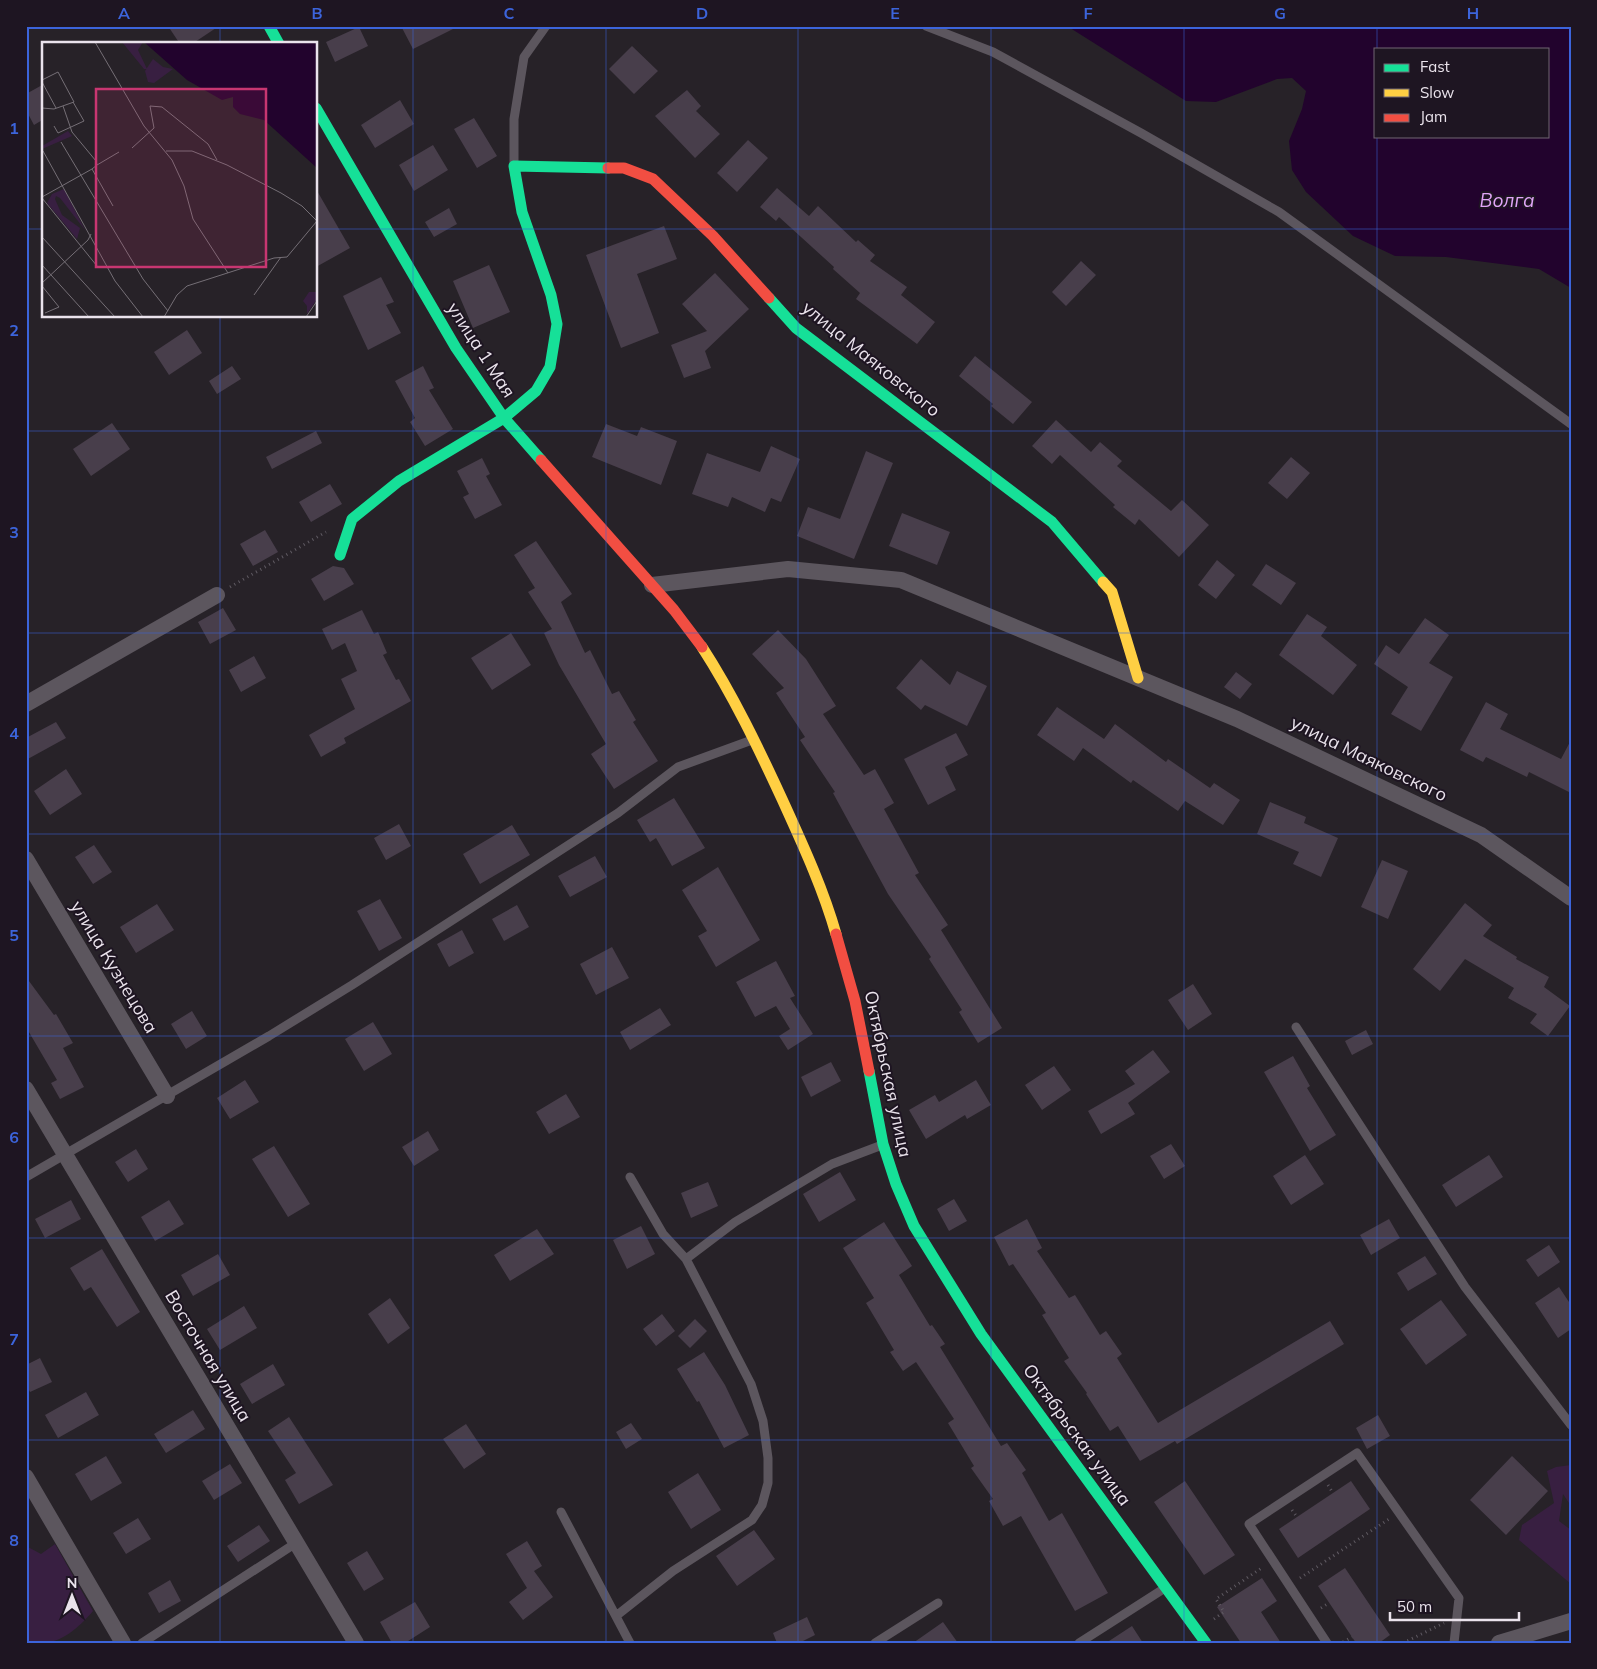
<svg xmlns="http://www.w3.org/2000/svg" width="1597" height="1669" viewBox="0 0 1597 1669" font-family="Mulish,sans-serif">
<rect width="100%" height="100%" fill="#272228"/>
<path fill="#381f41" d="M1571 1465V1506L1563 1494 1559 1521 1571 1530V1584L1519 1540 1522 1525 1554 1503 1547 1471 1556 1467Z
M26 1541 28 1547 41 1554 55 1544 93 1611C76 1631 55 1649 26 1642Z"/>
<path fill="#22032d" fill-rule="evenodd" d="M1067 26H1571V288L1539 269 1446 257 1395 256 1353 236 1306 192 1292 170 1289 141 1302 109 1306 91 1292 78 1277 79 1216 102 1186 101ZM1376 49H1548V136H1376Z"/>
<path fill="#483e4b" d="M168 26H219L192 44H180Z
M401 26H459L413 49Z
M359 27 368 46 335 62 326 42Z
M632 46 658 71 634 94 609 69Z
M44 84V119L34 125 26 110V94Z
M687 90 701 106 696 111 720 134 695 158 655 116Z
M400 100 414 124 375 148 361 125Z
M474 118 497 156 477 168 454 129Z
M748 140 768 158 737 192 717 173Z
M433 145 448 170 414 191 399 165Z
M777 188 809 216 818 206 856 242 858 240 875 255 870 261 907 287 901 295 935 322 917 344 856 299 860 293 833 269 834 267 779 217 776 221 760 207Z
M316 189 350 248 316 267Z
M449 208 457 224 434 237 425 222Z
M664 226 677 259 637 274 659 333 621 348 586 255Z
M1081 261 1096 275 1066 306 1052 292Z
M489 265 510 312 473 328 453 281Z
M715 273 749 309 705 351 711 368 684 378 671 345 707 331 682 304Z
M381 277 394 302 386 305 401 333 368 350 343 296Z
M187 330 202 353 169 375 154 352Z
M975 356 1032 402 1013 424 991 406 993 404 959 376Z
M232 366 241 379 217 394 209 381Z
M423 366 434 388 429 390 453 429 425 446 410 422 415 418 395 381Z
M1056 420 1091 452 1100 442 1122 461 1117 466 1171 511 1182 500 1209 525 1179 557 1139 519 1135 525 1113 507 1115 505 1060 455 1052 464 1032 446Z
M112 423 130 449 91 476 73 449Z
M606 424 637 436 641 427 677 441 661 485 592 457Z
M316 431 322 443 272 469 266 457Z
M771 446 800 459 781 502 771 498 765 512 732 497 728 507 692 494 707 453 760 472Z
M866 451 893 463 854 559 797 536 808 507 840 519Z
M1291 457 1310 473 1287 499 1268 483Z
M482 458 490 474 486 476 502 505 475 519 463 497 469 494 457 471Z
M330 484 342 504 311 522 299 502Z
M902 513 950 532 937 565 889 546Z
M265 530 278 552 253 566 240 544Z
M536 541 572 594 561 602 585 653 590 650 612 694 619 691 636 720 633 722 658 761 614 789 591 754 606 744 559 665 544 633 552 629 528 592 535 588 514 555Z
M1217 560 1235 575 1216 599 1198 585Z
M1266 564 1296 583 1281 605 1252 585Z
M333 566 344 568 354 584 324 601 311 579Z
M223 608 236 630 210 644 198 622Z
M362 610 374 634 378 632 387 653 383 655 396 680 399 679 411 701 344 738 346 743 321 757 309 735 355 709 341 679 357 671 345 643 332 650 322 629Z
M1307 614 1327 627 1321 636 1357 665 1333 695 1279 655Z
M1425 618 1449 635 1429 663 1453 677 1421 731 1391 714 1408 687 1374 664 1386 645 1399 654Z
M778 630 806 659 836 706 823 714 864 775 875 769 894 803 884 809 919 873 915 875 948 925 941 930 1002 1028 978 1043 959 1012 962 1010 929 959 931 957 888 894 833 793 835 792 800 740 805 737 776 693 784 688 752 654Z
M511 633 531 665 492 690 471 658Z
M254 656 266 678 241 692 229 670Z
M921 659 950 685 957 671 987 686 967 726 925 705 921 710 896 688Z
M1236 672 1252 684 1240 699 1224 687Z
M1486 702 1508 714 1500 729 1561 759 1571 740V793L1529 772 1527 777 1486 757 1483 762 1460 750Z
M1057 707 1104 739 1115 724 1166 762 1168 759 1210 788 1214 783 1240 800 1223 825 1185 801 1178 811 1133 780 1131 783 1083 748 1074 761 1037 735Z
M56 722 66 738 26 760V738Z
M956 733 968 755 945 767 956 790 928 805 904 759Z
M66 769 82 794 50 815 34 791Z
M674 798 705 848 672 866 656 838 650 842 637 820Z
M1270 802 1306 817 1304 823 1338 838 1321 877 1293 864 1299 852 1257 834Z
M399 824 411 846 386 860 374 838Z
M512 825 530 855 480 884 463 854Z
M94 845 112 872 93 884 75 857Z
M595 856 607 877 570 897 558 876Z
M1382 860 1408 871 1388 919 1361 907Z
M718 867 760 940 716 967 698 936 707 931 682 890Z
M380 899 402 938 379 951 357 911Z
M1465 903 1492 925 1483 936 1517 957 1516 959 1549 977 1544 987 1570 1006 1548 1036 1530 1023 1537 1014 1508 998 1514 988 1465 959 1440 991 1413 969Z
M157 904 174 930 136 953 120 927Z
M517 905 529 927 504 941 492 919Z
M462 930 474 953 449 967 437 944Z
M612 947 629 978 596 995 580 964Z
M776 961 795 996 790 998 813 1034 788 1050 779 1036 790 1029 776 1006 755 1017 736 982Z
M26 977 54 1015 56 1014 73 1043 63 1048 84 1087 60 1099 51 1083 57 1080 26 1027Z
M1193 984 1212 1014 1188 1030 1168 1000Z
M660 1008 671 1025 630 1050 620 1032Z
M192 1011 207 1036 186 1049 171 1024Z
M373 1022 392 1054 364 1071 345 1039Z
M1366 1030 1373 1044 1352 1055 1345 1041Z
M1153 1050 1170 1072 1128 1103 1135 1114 1101 1134 1088 1111 1135 1084 1125 1071Z
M1293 1056 1310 1086 1307 1088 1336 1135 1310 1151 1264 1072Z
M831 1062 841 1081 811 1097 801 1077Z
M1054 1066 1071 1090 1042 1110 1025 1085Z
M245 1080 259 1102 230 1119 217 1098Z
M976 1080 991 1105 967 1119 965 1115 926 1139 909 1110 935 1095 939 1102Z
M566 1094 580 1117 549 1134 536 1112Z
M428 1131 439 1150 414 1166 402 1147Z
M1171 1144 1185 1166 1164 1179 1150 1156Z
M274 1146 310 1204 288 1217 252 1159Z
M136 1149 148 1169 128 1182 115 1162Z
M1305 1155 1324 1184 1291 1205 1273 1176Z
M1489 1155 1503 1177 1456 1207 1442 1185Z
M840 1172 856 1200 819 1222 803 1194Z
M708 1182 718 1206 691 1218 681 1193Z
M954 1199 967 1221 949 1231 937 1209Z
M71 1200 81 1219 45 1238 35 1219Z
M169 1200 184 1224 155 1241 141 1217Z
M1027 1219 1042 1248 1037 1251 1069 1298 1075 1295 1100 1335 1106 1331 1122 1354 1117 1358 1158 1423 1330 1321 1344 1344 1177 1444 1175 1441 1140 1461 1118 1426 1110 1431 1086 1394 1087 1393 1064 1361 1069 1358 1042 1315 1046 1313 1013 1264 1009 1266 994 1237Z
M1389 1219 1400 1238 1371 1255 1360 1235Z
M884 1222 912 1266 899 1275 930 1326 932 1325 945 1344 940 1347 1001 1446 1007 1443 1026 1470 1022 1473 1049 1521 1062 1513 1108 1593 1075 1611 1021 1516 1003 1526 989 1501 993 1499 971 1468 974 1466 948 1423 954 1419 916 1362 903 1371 890 1352 894 1350 866 1303 874 1298 843 1248Z
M641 1226 655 1254 627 1269 613 1240Z
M537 1229 554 1254 510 1281 494 1255Z
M1549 1245 1560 1262 1538 1277 1526 1260Z
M102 1249 140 1312 117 1327 91 1287 84 1291 70 1268Z
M218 1254 230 1275 193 1296 181 1275Z
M1425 1256 1437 1274 1408 1291 1397 1273Z
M1559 1287 1571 1305V1329L1558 1338 1535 1303Z
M390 1298 410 1328 388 1344 368 1314Z
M1441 1300 1467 1335 1426 1365 1400 1329Z
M244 1306 257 1328 220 1350 207 1329Z
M662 1314 675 1331 656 1346 643 1329Z
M695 1319 707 1331 690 1348 678 1336Z
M704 1352 725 1385 749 1435 724 1448 699 1401 697 1402 677 1369Z
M40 1358 52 1382 30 1392 26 1384V1365Z
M273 1364 285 1385 252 1404 240 1384Z
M86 1392 99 1415 58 1438 45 1415Z
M193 1410 205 1429 166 1453 154 1434Z
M1378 1415 1390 1436 1367 1449 1356 1428Z
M289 1417 333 1485 299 1504 285 1480 296 1473 268 1431Z
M631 1423 642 1439 626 1449 616 1432Z
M466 1424 486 1454 464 1469 443 1439Z
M106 1456 122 1483 91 1501 75 1474Z
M1512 1456 1548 1491 1506 1535 1470 1500Z
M230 1464 242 1483 214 1500 202 1481Z
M698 1473 721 1510 691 1529 668 1492Z
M1185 1481 1235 1555 1204 1575 1154 1502Z
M1351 1481 1370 1509 1298 1558 1279 1529Z
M138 1518 151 1539 126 1554 113 1533Z
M259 1525 270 1541 238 1562 227 1546Z
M754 1530 775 1559 737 1586 716 1556Z
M527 1541 542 1566 534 1571 553 1597 523 1620 509 1602 527 1588 506 1554Z
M367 1551 384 1579 364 1591 347 1563Z
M1345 1568 1390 1635 1379 1643H1356L1318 1586Z
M1262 1578 1277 1601 1261 1612 1281 1643H1241L1217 1607Z
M170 1580 181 1601 159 1613 148 1593Z
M415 1602 430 1627 405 1643H392L380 1622Z
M807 1617 815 1635 799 1643H777L773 1633Z
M943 1622 958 1643H913Z
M1132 1626 1143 1643H1106Z"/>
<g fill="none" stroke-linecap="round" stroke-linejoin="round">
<path stroke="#605b63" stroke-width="3" stroke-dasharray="1 4" stroke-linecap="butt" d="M230 587 326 532
M1328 1485 1333 1493
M1292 1510 1297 1517
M1300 1578 1389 1519
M1321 1608 1329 1603
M1214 1619 1224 1612 1216 1599 1263 1567
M1343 1642 1352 1637
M1403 1643 1444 1623"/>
<path stroke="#5c565e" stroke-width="9" d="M926 26 993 52 1141 133 1279 212 1571 424
M514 166V119L524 57 546 26
M1296 1027 1465 1287 1571 1425
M26 1177 269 1036 352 985 618 813 678 767 752 740
M686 1259 735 1222 832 1164 882 1145
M561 1512 630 1643
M616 1616 673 1571 752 1520 762 1505 768 1483V1458L763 1421 751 1384 686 1259 663 1234 630 1177
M142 1643 296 1543
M875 1643 938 1603
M1079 1643 1165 1588
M1327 1643 1249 1524 1357 1453 1459 1598 1454 1643"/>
<path stroke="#5c565e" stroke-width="16" d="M652 585 788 569 901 580 1237 719 1481 835 1571 898
M26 704 217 595
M26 859 167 1096
M26 1089 356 1643
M26 1477 123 1643
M1499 1643 1571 1621"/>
<path stroke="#16e098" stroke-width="11" d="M269 26 279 44
M316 108 456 348 504 418 541 460
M769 298 796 328 1052 522 1103 582
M340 555 352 519 399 481 504 418 536 391 550 367 557 324 551 295 522 212 514 166 608 168
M869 1071 883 1144 896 1184 914 1226 981 1334 1206 1643"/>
<path stroke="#ffcf43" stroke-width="11" d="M1103 582 1112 592 1138 678
M702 647C733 695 758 747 782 799 802 843 823 888 836 934"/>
<path stroke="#f24e42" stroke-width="11" d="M608 168H624L653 179 713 236 769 298
M541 460 674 610 702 647
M836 934 855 1001 869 1071"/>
</g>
<path fill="none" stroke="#3c64db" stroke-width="1" stroke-opacity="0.55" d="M220 26V44M413 26V1643M606 26V1643M798 26V1643M991 26V1643M1184 26V1643M1377 26V49M1377 136V1643M26 229H44M316 229H1571M220 316V1643M26 431H1571M26 633H1571M26 834H1571M26 1036H1571M26 1238H1571M26 1440H1571"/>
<g text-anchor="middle" stroke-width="4" stroke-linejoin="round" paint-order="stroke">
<g font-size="18" fill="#eae3ec" stroke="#1e1522">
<text transform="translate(481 350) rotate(57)" y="6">улица 1 Мая</text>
<text transform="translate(871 359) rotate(39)" y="6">улица Маяковского</text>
<text transform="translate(1369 759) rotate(26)" y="6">улица Маяковского</text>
<text transform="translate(114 967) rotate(59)" y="6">улица Кузнецова</text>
<text transform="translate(888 1074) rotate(78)" y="6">Октябрьская улица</text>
<text transform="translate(208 1356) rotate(59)" y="6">Восточная улица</text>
<text transform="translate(1077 1435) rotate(54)" y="6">Октябрьская улица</text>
</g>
<g font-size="19" font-style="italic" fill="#e0a5f7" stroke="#1e1522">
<text x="1507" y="207">Волга</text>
</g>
</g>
<g transform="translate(42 42)">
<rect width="275" height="275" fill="#272228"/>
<path d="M80 0H101L96 8 105 27H102ZM111 17 121 25 131 27 112 41 106 40 103 29ZM26 89 30 94 0 107V104ZM22 147 43 188 18 156 14 154 13 157 20 173 38 186 35 197 5 161 10 152ZM267 250H275V257L265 272V264L261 259Z" fill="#381f41"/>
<path d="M102 0H275V126L222 78 198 72 191 65V55L180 58 145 38Z" fill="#22032d"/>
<path fill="none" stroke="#756f76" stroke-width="1" d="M53 0 102 84 130 118 142 144 151 177 186 231M0 38 16 30 32 60 12 67 0 66M0 40 14 66M21 64 30 90 54 119 55 123 50 127 71 164M12 84 16 91 42 79 31 60M19 100 101 237 126 269M90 106 112 86 108 64 120 65 166 102 175 118M1 109 73 239 101 275M124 109H150L185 123 239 151 260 164 275 179M55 123 77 110M0 155 50 127M0 156 55 224M0 195 73 275M0 223 47 275M0 241 46 198 49 192M0 244 17 265 3 271M212 253 239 215M122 275 135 253 145 244 232 216 245 215 275 179M264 275 275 259"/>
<path fill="#c83671" fill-opacity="0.15" stroke="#c83671" stroke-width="2.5" d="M54 47H224V225H54Z"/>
<rect width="275" height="275" fill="none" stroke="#eae3ec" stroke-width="2.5"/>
</g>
<rect width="1597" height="1669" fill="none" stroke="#1e1522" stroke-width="55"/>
<rect x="1374" y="48" width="175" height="90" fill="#1e1522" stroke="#706773"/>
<rect x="1384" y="64" width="25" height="8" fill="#16e098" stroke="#706773"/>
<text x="1420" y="72" font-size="15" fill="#eae3ec">Fast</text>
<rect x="1384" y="89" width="25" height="8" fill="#ffcf43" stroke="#706773"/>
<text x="1420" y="98" font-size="15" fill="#eae3ec">Slow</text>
<rect x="1384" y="114" width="25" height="8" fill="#f24e42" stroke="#706773"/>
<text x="1420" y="122" font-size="15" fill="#eae3ec">Jam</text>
<g transform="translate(72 1596)" stroke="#1e1522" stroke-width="4" paint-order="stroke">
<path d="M0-4L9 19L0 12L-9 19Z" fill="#eae3ec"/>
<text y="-8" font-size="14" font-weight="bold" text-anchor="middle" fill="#eae3ec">N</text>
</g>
<path d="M1390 1612v8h129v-8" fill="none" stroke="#eae3ec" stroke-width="2.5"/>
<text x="1397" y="1612" font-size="15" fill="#eae3ec" stroke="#1e1522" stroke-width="4" paint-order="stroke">50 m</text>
<rect x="28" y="28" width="1542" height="1614" fill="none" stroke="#3c64db" stroke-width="2"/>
<g font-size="16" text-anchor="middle" font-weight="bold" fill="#3c64db">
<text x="124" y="19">A</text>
<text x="317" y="19">B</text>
<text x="509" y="19">C</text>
<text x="702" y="19">D</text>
<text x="895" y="19">E</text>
<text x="1088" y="19">F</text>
<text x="1280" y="19">G</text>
<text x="1473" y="19">H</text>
<text x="14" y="134">1</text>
<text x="14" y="336">2</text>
<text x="14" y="538">3</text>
<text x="14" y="739">4</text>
<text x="14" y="941">5</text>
<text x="14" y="1143">6</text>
<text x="14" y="1345">7</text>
<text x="14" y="1546">8</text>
</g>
</svg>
